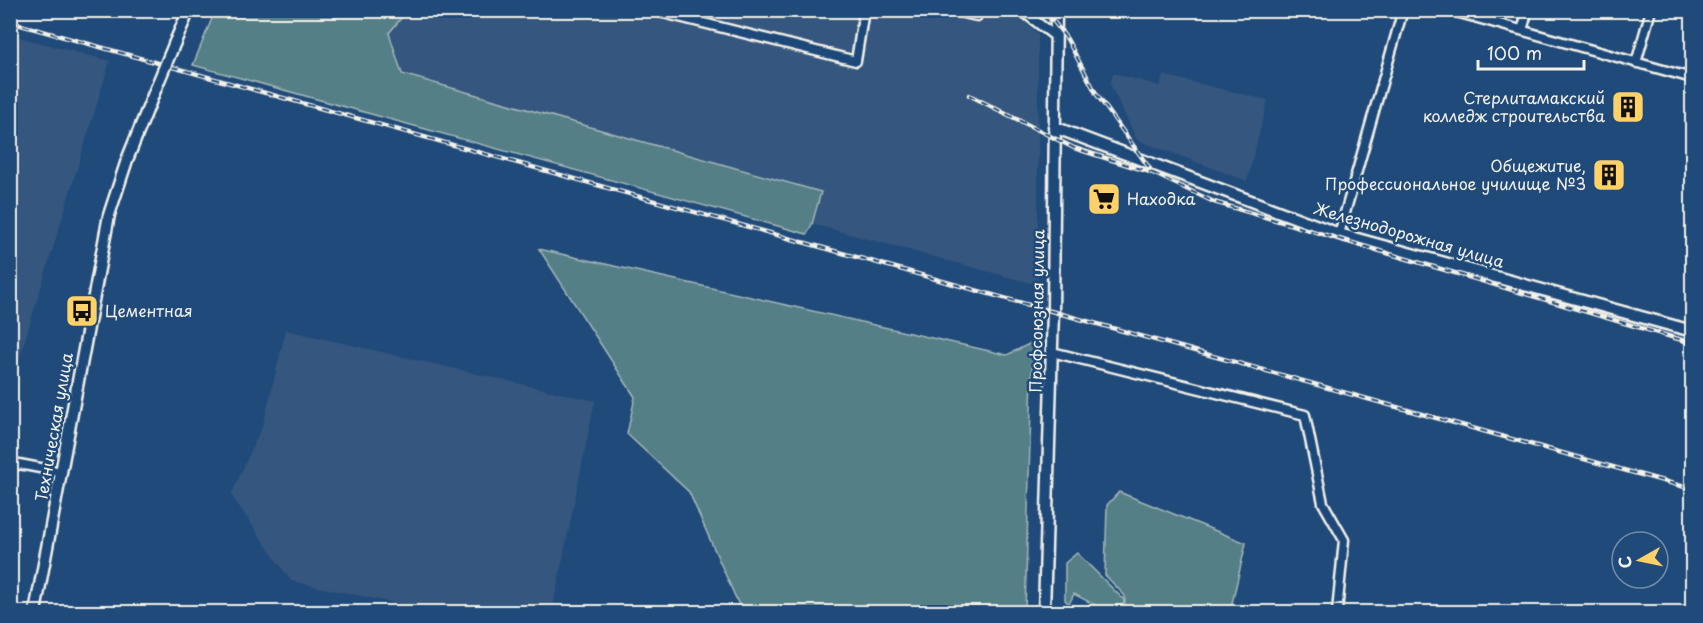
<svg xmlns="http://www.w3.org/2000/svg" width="1703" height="623" viewBox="0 0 1703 623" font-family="'Playpen Sans',sans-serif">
<rect width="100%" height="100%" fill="#1f4a7a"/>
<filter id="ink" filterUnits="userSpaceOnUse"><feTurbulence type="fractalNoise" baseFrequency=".0167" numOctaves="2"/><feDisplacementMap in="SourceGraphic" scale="12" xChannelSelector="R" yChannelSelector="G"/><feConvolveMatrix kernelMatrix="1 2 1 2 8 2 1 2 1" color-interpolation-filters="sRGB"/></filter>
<g filter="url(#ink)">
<path fill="#35567e" d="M407 10 1012 11 1038 34V285L812 224 820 192 402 74 389 33Z
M11 35 110 61 11 386 10 35Z
M1113 73 1160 86 1163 75 1268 100 1247 181 1137 140 1110 84Z
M286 330 595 401 552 612H435L291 581 231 495 263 424Z"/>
<path fill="#547f87" stroke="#a4b8b8" stroke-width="1.5" d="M215 11H407L389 33 402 74 821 192 812 224 807 234 193 65Z
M539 249 1007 355 1033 342 1025 612H742L689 492 627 434 635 397Z
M1119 492 1246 543 1230 612H1124L1125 596 1105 575 1107 505Z
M1077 553 1124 600 1123 612H1093L1097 606 1074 594 1069 604 1065 600V563Z"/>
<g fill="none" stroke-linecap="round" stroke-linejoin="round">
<g stroke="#f4f1e8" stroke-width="13">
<path id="minor" d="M651 10 856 61 864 10
M949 10 977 16 978 10
M1021 10 1056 37
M1449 10 1692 78
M1522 30 1528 10
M1636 63 1651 10
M1339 234 1403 10
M1052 352 1305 415 1323 503 1344 540 1337 612
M10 469 19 464 61 472"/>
</g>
<g stroke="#f4f1e8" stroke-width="15">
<path id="major" d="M175 42 189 10
M1054 127 1339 234 1692 331
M35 612 109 215 127 160 158 83
M1044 612 1053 311 1056 10"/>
</g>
<use href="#minor" stroke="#1f4a7a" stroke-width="8"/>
<use href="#major" stroke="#1f4a7a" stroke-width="10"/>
<g stroke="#f4f1e8" stroke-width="4.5">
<path id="rail" d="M1045 10 1067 39 1097 95 1153 173 1214 202 1692 343
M10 22 1692 489
M969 95 1074 148 1153 173"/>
</g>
<use href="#rail" stroke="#1f4a7a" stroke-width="2" stroke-dasharray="7" stroke-linecap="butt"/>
<g stroke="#f4f1e8" stroke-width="15" stroke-linecap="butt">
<path id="major-bridge" d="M158 83 175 42"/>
</g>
<use href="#major-bridge" stroke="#1f4a7a" stroke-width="10"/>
</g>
</g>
<defs>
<g id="building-square" transform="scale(1.725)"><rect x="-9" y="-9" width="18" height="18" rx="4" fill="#ffd166" stroke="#1f4a7a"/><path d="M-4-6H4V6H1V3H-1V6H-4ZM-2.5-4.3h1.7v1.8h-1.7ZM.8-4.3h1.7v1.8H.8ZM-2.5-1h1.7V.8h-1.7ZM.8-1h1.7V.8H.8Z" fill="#111"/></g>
<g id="supermarket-square" transform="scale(1.725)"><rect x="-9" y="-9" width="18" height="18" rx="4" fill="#ffd166" stroke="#1f4a7a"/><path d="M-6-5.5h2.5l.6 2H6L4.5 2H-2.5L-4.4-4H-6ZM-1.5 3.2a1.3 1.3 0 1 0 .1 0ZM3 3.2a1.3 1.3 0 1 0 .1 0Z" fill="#111"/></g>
<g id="bus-square" transform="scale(1.725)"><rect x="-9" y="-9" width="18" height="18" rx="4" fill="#ffd166" stroke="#1f4a7a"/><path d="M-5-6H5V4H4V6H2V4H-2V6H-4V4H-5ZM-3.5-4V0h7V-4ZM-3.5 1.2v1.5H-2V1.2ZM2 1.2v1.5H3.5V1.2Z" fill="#111"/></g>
</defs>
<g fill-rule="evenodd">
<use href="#building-square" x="1628" y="107"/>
<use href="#building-square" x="1609" y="175"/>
<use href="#supermarket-square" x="1104" y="199"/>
<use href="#bus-square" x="82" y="311"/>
</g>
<g text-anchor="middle" stroke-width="5" stroke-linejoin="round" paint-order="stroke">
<g font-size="16" fill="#f4f1e8" stroke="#1f4a7a" text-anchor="end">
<text x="1605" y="104">Стерлитамакский<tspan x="1605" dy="18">колледж строительства</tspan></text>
<text x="1586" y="172">Общежитие,<tspan x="1586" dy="18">Профессиональное училище №3</tspan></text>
<text x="1127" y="205" text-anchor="start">Находка</text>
<text x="105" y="317" text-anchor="start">Цементная</text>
</g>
<g font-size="16" fill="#f4f1e8" stroke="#1f4a7a">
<text transform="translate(1409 235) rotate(16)" y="6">Железнодорожная улица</text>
<text transform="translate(1037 311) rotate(-89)" y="6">Профсоюзная улица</text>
<text transform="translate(54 427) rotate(-80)" y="6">Техническая улица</text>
</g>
</g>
<rect width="1703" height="623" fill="none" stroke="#1f4a7a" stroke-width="36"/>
<rect x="18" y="18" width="1667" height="587" fill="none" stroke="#f4f1e8" stroke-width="2" filter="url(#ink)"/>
<g transform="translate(1640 560) rotate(261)"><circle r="28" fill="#1f4a7a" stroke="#748da6" stroke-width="1.5"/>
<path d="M0-4.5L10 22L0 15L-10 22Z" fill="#ffd166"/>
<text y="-9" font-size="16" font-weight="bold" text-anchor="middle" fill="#f4f1e8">С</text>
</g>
<path d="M1478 60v9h106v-9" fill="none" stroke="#f4f1e8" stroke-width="3"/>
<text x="1487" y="60" font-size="18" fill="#f4f1e8" stroke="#1f4a7a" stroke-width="4.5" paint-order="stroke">100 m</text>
</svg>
